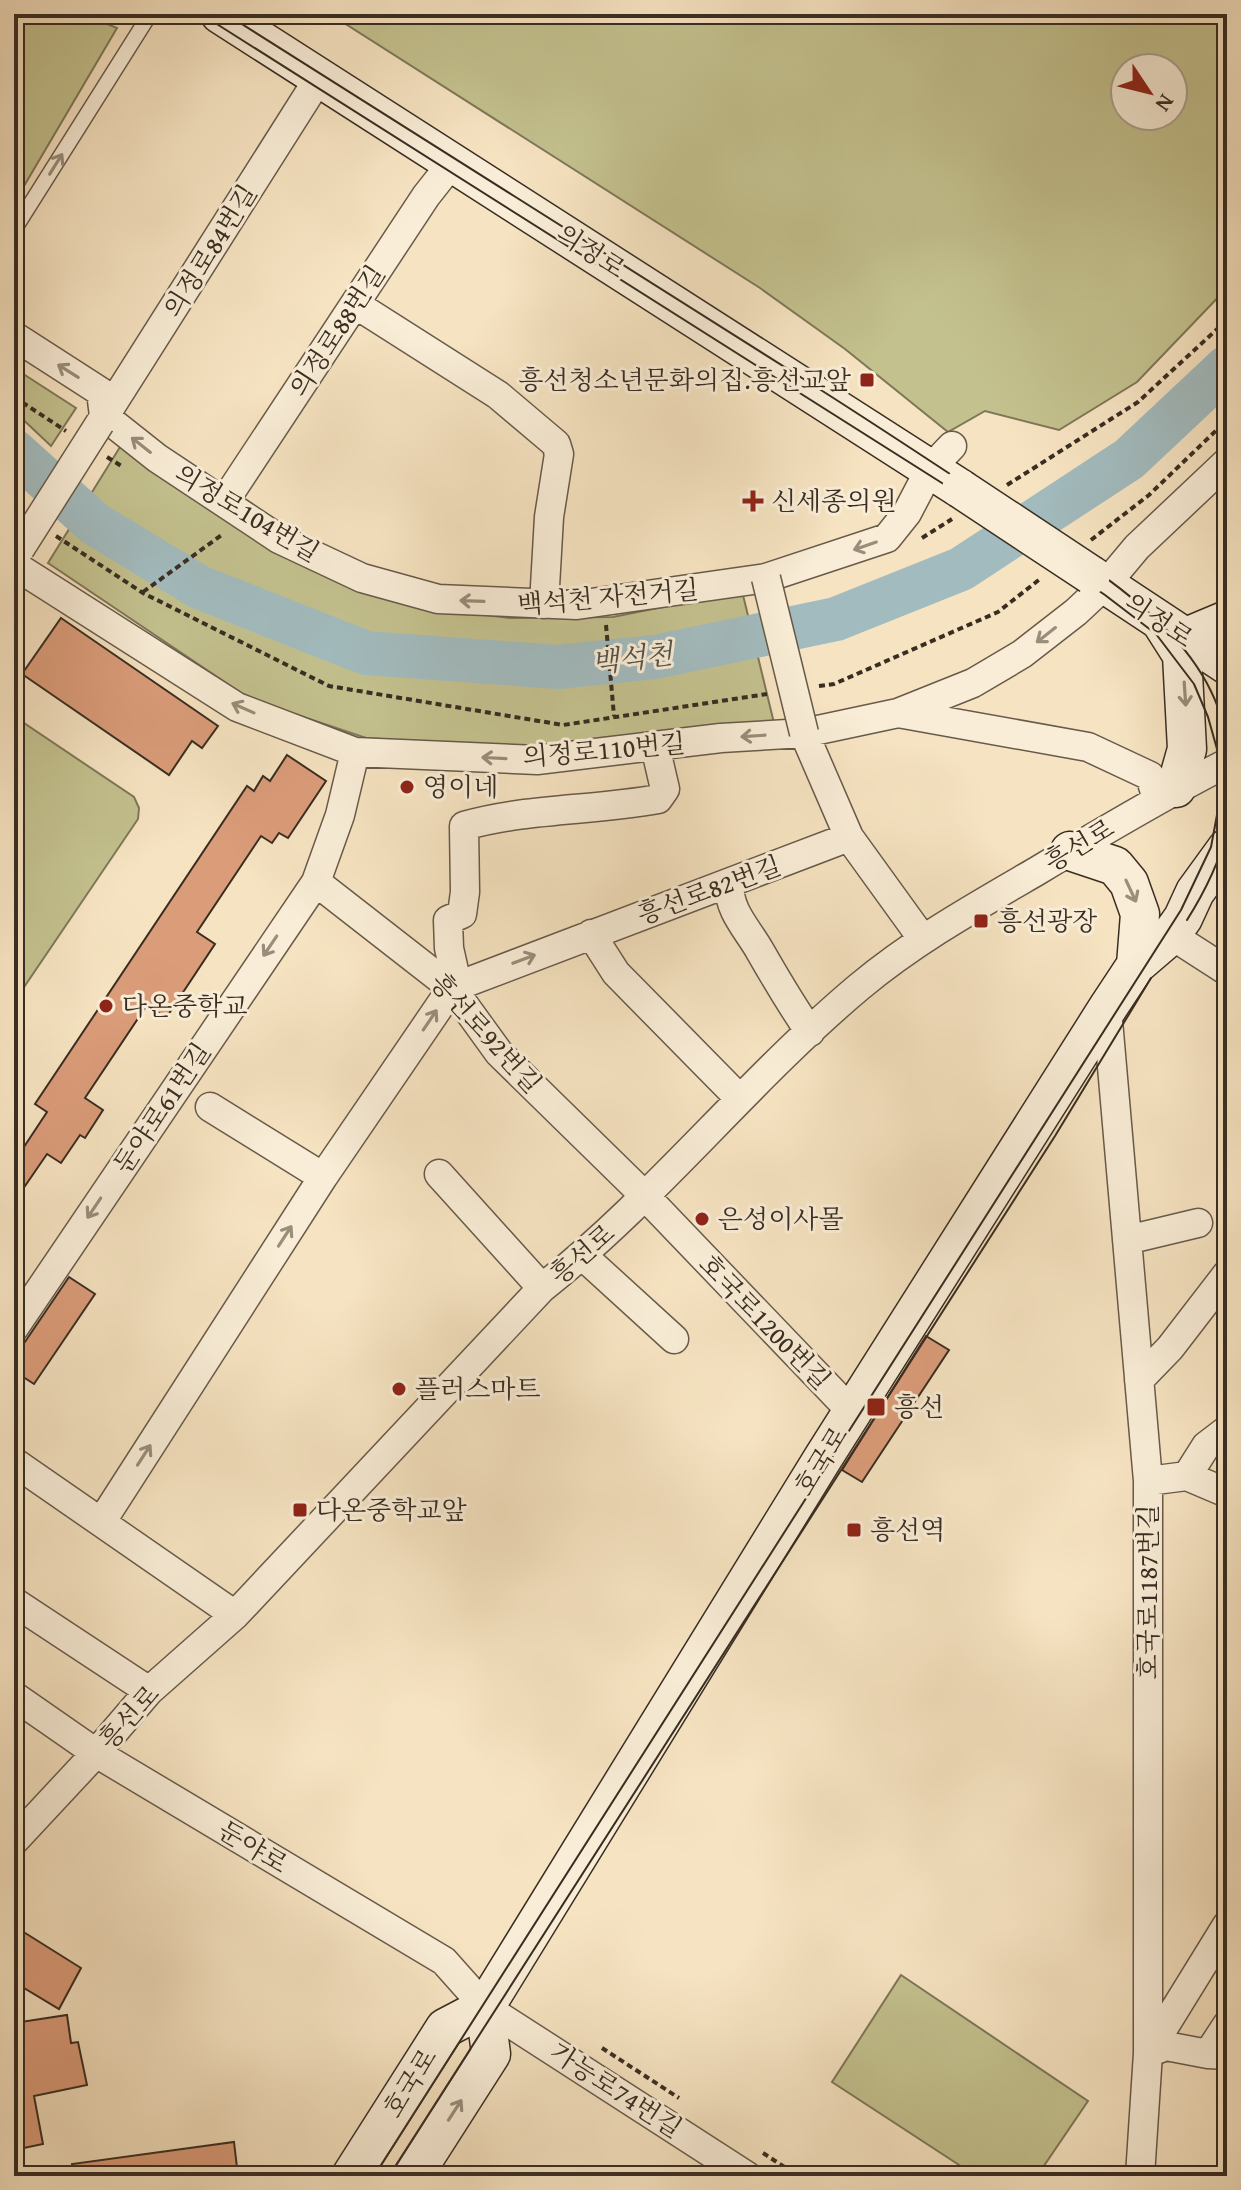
<svg xmlns="http://www.w3.org/2000/svg" width="1241" height="2190" viewBox="0 0 1241 2190" font-family="'Gentium Book Plus','Noto Serif KR',serif">
<rect width="100%" height="100%" fill="#f6e3c1"/>
<filter id="stains"><feTurbulence type="fractalNoise" baseFrequency=".0025" numOctaves="4"/><feColorMatrix values="0 0 0 0 .2 0 0 0 0 .09 0 0 0 0 .02 0 0 0 .5 -.17"/></filter>
<radialGradient id="worn" r=".72"><stop offset=".6" stop-color="#630" stop-opacity="0"/><stop offset="1" stop-color="#630" stop-opacity=".3"/></radialGradient>
<path fill="#c3c18e" stroke="#7e7758" stroke-width="2" fill-rule="evenodd" d="M14 14H83L117 28 14 203Z
M330 14H1227V288L1137 382 1059 430 985 411 948 432 845 349 760 288ZM1173 68V116H1125V68Z
M14 368 76 408 51 446 14 411Z
M120 447 421 607 510 618 613 617 742 591 775 727 544 750 366 738 250 699 48 563Z
M14 721H21L134 797 139 808 138 819 18 996 14 998Z
M901 1975 1088 2101 1037 2176H976L832 2082Z"/>
<g fill="none" stroke-linecap="round" stroke-linejoin="round">
<path stroke="#a2bbbe" stroke-width="44" d="M14 451 95 524 199 587 366 653 558 667 655 657 836 619 961 569 1129 459 1227 367"/>
</g>
<path fill="#db9c79" stroke="#392d22" stroke-width="2" d="M61 618 218 726 202 748 192 741 169 775 22 674Z
M287 755 326 781 288 838 279 833 272 843 261 836 197 932 215 944 166 1018 147 1005 85 1098 103 1110 85 1138 80 1135 61 1163 47 1154 14 1202V1162L47 1112 35 1104 247 786 254 791 263 776 270 781Z
M69 1277 95 1294 34 1384 14 1371V1358Z
M926 1336 949 1350 862 1482 842 1470Z
M14 1926 81 1968 59 2009 14 1982Z
M67 2015 71 2043 78 2042 87 2085 34 2096 43 2144 14 2150V2023Z
M234 2142 238 2176H73L72 2164Z"/>
<g fill="none" stroke-linecap="round" stroke-linejoin="round">
<g stroke="#685a4a" stroke-width="17">
<path id="lane" d="M14 230 150 14"/>
</g>
<g stroke="#685a4a" stroke-width="31">
<path id="street" d="M355 304 498 395 556 444 559 454 549 517 544 604
M14 336 101 392 104 416 157 458 279 539 362 578 438 599 577 605 766 578 887 538 907 513 930 469 952 446
M101 422 319 78
M224 502 426 196 452 163
M14 565 237 707 355 752 537 760 721 738 804 733 898 713 973 683 1022 654 1076 612 1106 584 1137 547 1227 462
M898 713 1088 747 1150 776 1157 799
M804 733 849 837 922 938
M316 882 452 988 499 1053 646 1197 852 1412
M729 884C729 912 747 928 760 951 776 979 792 1006 810 1032
M591 934 616 973 739 1098
M1171 935 1227 971
M457 984 449 948 448 920 462 914 465 892 464 826C527 808 593 811 658 799L665 789 655 746
M1107 1009 1148 1481V2053L1140 2176
M210 1107 323 1177
M439 1174 542 1288
M1127 1240 1198 1223
M583 1256 674 1339
M14 1328 316 882 340 815 355 752
M1139 1380 1170 1348 1227 1274
M14 1462 235 1615
M1187 1476 1206 1446 1227 1430
M1148 1481 1187 1476 1227 1493
M102 1521 323 1177 452 988 849 837
M14 1602 149 1691
M14 1696 96 1753 444 1961 485 2007 747 2176
M14 1841 96 1753 149 1691 235 1615 542 1288C657 1197 747 1081 859 987 914 941 975 907 1037 871 1100 833 1162 796 1227 763
M1148 2053 1227 1925
M1148 2053 1166 2046 1208 2054 1227 2055
M1208 2054 1227 2025"/>
</g>
<g stroke="#392d22" stroke-width="41">
<path id="secondary" d="M220 14 961 489
M1091 575 1227 665
M1161 622 1182 655 1187 749 1176 788
M1184 638 1227 620
M1070 851 1115 866 1129 883 1140 914 1136 965
M351 2176 445 2028 485 2007 823 1458 1107 1009 1136 965 1171 935 1183 918 1195 892 1227 848
M413 2176 491 2054 485 2007"/>
</g>
<path stroke="#392d22" stroke-width="4" stroke-dasharray="6 4" stroke-linecap="butt" d="M14 397 66 431
M107 457 123 467
M1007 485 1138 402 1227 320
M56 536 143 593 329 686 563 725 767 694
M922 538 952 519
M1091 540 1149 495 1227 420
M143 592 223 534
M606 625 614 716
M819 686 834 684 998 612 1040 579
M602 2048 679 2098
M763 2153 798 2176"/>
<use href="#lane" stroke="#f9edd7" stroke-width="14"/>
<use href="#street" stroke="#f9edd7" stroke-width="28"/>
<use href="#secondary" stroke="#f9edd7" stroke-width="38"/>
<path stroke="#392d22" stroke-width="2" d="M201 14 953 490 1105 595 1156 634 1194 684 1208 717 1217 749 1220 799 1211 847 1181 910 374 2176
M226 14C418 135 610 257 802 378 867 419 932 462 997 505 1047 538 1101 570 1146 610 1186 645 1219 689 1227 742
M1187 920C1204 893 1219 863 1227 832
M389 2176 1055 1136 1151 978"/>
<g stroke="#685a4a" stroke-width="31" stroke-linecap="butt">
<path id="street-bridge" d="M20 549 100 423
M766 578 804 733"/>
</g>
<g stroke="#392d22" stroke-width="41" stroke-linecap="butt">
<path id="secondary-bridge" d="M961 489 1091 575"/>
</g>
<use href="#street-bridge" stroke="#f9edd7" stroke-width="28"/>
<use href="#secondary-bridge" stroke="#f9edd7" stroke-width="38"/>
</g>
<defs><path id="oneway-shaft" d="M-6 0H5M1.5-3L5.5 0L1.5 3" fill="none" stroke-width="1.6" stroke-linecap="round" stroke-linejoin="round" transform="scale(2)"/></defs>
<g stroke="#998d7c">
<use href="#oneway-shaft" transform="translate(56 164) rotate(-58)"/>
<use href="#oneway-shaft" transform="translate(68 371) rotate(-148)"/>
<use href="#oneway-shaft" transform="translate(141 445) rotate(-142)"/>
<use href="#oneway-shaft" transform="translate(865 546) rotate(161)"/>
<use href="#oneway-shaft" transform="translate(472 601) rotate(-178)"/>
<use href="#oneway-shaft" transform="translate(1046 635) rotate(142)"/>
<use href="#oneway-shaft" transform="translate(1185 694) rotate(86)"/>
<use href="#oneway-shaft" transform="translate(243 708) rotate(-156)"/>
<use href="#oneway-shaft" transform="translate(753 736) rotate(176)"/>
<use href="#oneway-shaft" transform="translate(494 758) rotate(-177)"/>
<use href="#oneway-shaft" transform="translate(1131 891) rotate(65)"/>
<use href="#oneway-shaft" transform="translate(270 946) rotate(124)"/>
<use href="#oneway-shaft" transform="translate(524 959) rotate(-21)"/>
<use href="#oneway-shaft" transform="translate(430 1020) rotate(-56)"/>
<use href="#oneway-shaft" transform="translate(94 1208) rotate(124)"/>
<use href="#oneway-shaft" transform="translate(285 1236) rotate(-57)"/>
<use href="#oneway-shaft" transform="translate(144 1455) rotate(-57)"/>
<use href="#oneway-shaft" transform="translate(455 2110) rotate(-57)"/>
</g>
<g fill="#8f2418" stroke="#f9edd7" stroke-width="3">
<rect x="859" y="372" width="16" height="16" rx="4"/>
<path d="M749 489h8v8h8v8h-8v8h-8v-8h-8v-8h8z"/>
<circle cx="407" cy="787" r="8"/>
<rect x="973" y="913" width="16" height="16" rx="4"/>
<circle cx="106" cy="1006" r="8"/>
<circle cx="702" cy="1219" r="8"/>
<circle cx="399" cy="1389" r="8"/>
<rect x="866" y="1397" width="20" height="20" rx="4"/>
<rect x="292" y="1502" width="16" height="16" rx="4"/>
<rect x="846" y="1522" width="16" height="16" rx="4"/>
</g>
<g text-anchor="middle" stroke-width="6" stroke-linejoin="round" paint-order="stroke">
<g font-size="26" fill="#392d22" stroke="#f9edd7">
<text transform="translate(210 251) rotate(-58)" y="9">의정로84번길</text>
<text transform="translate(591 251) rotate(33)" y="9">의정로</text>
<text transform="translate(337 331) rotate(-57)" y="9">의정로88번길</text>
<text transform="translate(247 513) rotate(31)" y="9">의정로104번길</text>
<text transform="translate(608 597) rotate(-5)" y="9">백석천 자전거길</text>
<text transform="translate(1159 620) rotate(34)" y="9">의정로</text>
<text transform="translate(604 750) rotate(-5)" y="9">의정로110번길</text>
<text transform="translate(1079 845) rotate(-31)" y="9">흥선로</text>
<text transform="translate(709 890) rotate(-20)" y="9">흥선로82번길</text>
<text transform="translate(486 1033) rotate(48)" y="9">흥선로92번길</text>
<text transform="translate(162 1108) rotate(-56)" y="9">둔야로61번길</text>
<text transform="translate(582 1254) rotate(-41)" y="9">흥선로</text>
<text transform="translate(765 1322) rotate(46)" y="9">호국로1200번길</text>
<text transform="translate(821 1461) rotate(-58)" y="9">호국로</text>
<text transform="translate(1148 1592) rotate(-90)" y="9">호국로1187번길</text>
<text transform="translate(129 1717) rotate(-48)" y="9">흥선로</text>
<text transform="translate(253 1847) rotate(31)" y="9">둔야로</text>
<text transform="translate(410 2083) rotate(-58)" y="9">호국로</text>
<text transform="translate(616 2090) rotate(33)" y="9">가능로74번길</text>
</g>
<g font-size="26" fill="#392d22" stroke="#f9edd7" text-anchor="start">
<text x="851" y="389" text-anchor="end">흥선청소년문화의집.흥선교앞</text>
<text x="771" y="510">신세종의원</text>
<text x="423" y="796">영이네</text>
<text x="997" y="930">흥선광장</text>
<text x="122" y="1015">다온중학교</text>
<text x="718" y="1228">은성이사몰</text>
<text x="415" y="1398">플러스마트</text>
<text x="894" y="1416">흥선</text>
<text x="316" y="1519">다온중학교앞</text>
<text x="870" y="1539">흥선역</text>
</g>
<g font-size="28" font-style="italic" fill="#535049" stroke="#f9edd7">
<text transform="translate(632 658) rotate(-7)" y="10">백석천</text>
</g>
</g>
<rect width="1241" height="2190" fill="none" stroke="#f6e3c1" stroke-width="48"/>
<rect x="16" y="16" width="1209" height="2158" fill="none" stroke="#392d22" stroke-width="4"/>
<rect x="24" y="24" width="1193" height="2142" fill="none" stroke="#392d22" stroke-width="2"/>
<g transform="translate(1149 92) rotate(125)"><circle r="38" fill="#f9edd7" stroke="#aca08f" stroke-width="2"/>
<path d="M0-6L14 30L0 20L-14 30Z" fill="#8f2418"/>
<text y="-12" font-size="22" font-weight="bold" text-anchor="middle" fill="#392d22">N</text>
</g>
<rect width="100%" height="100%" filter="url(#stains)"/>
<rect width="100%" height="100%" fill="url(#worn)"/>
</svg>
